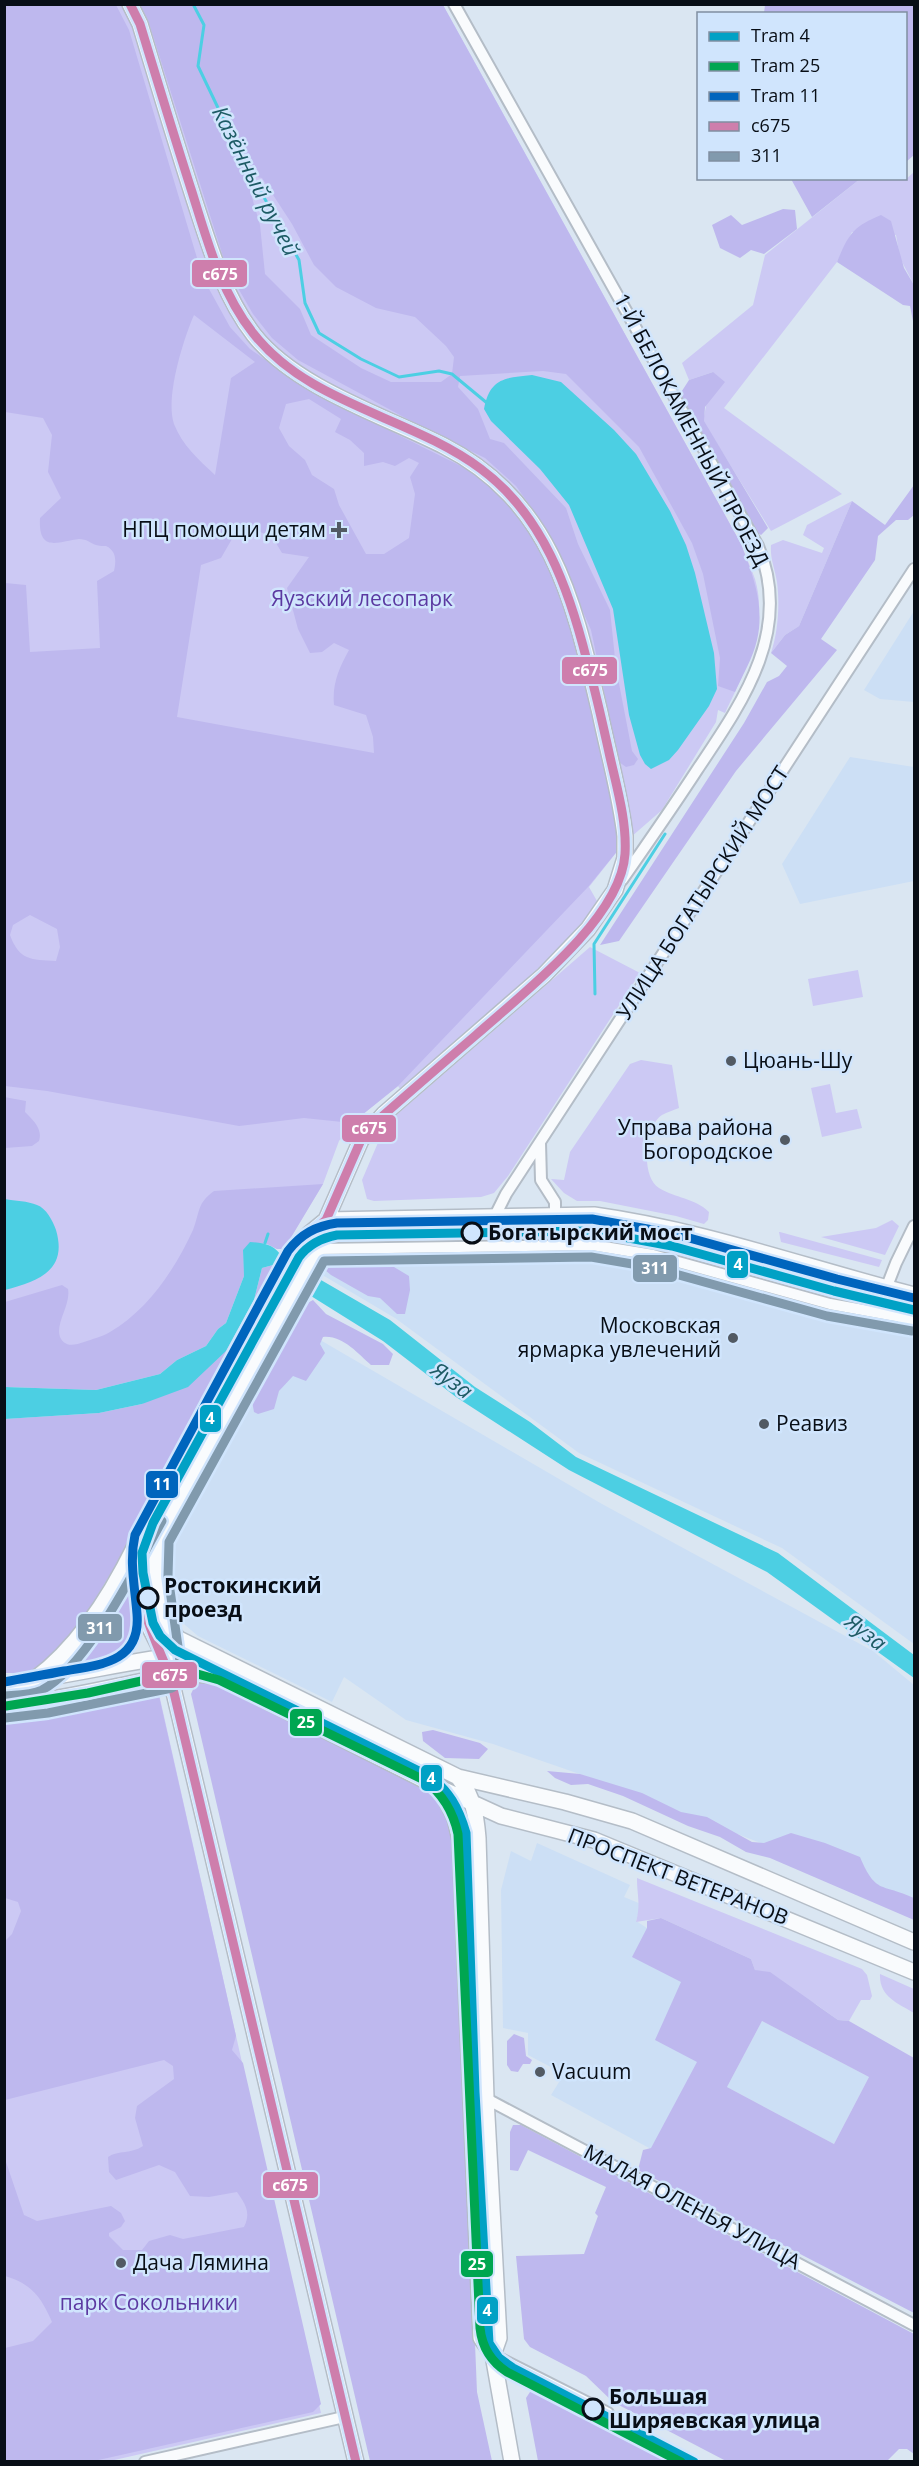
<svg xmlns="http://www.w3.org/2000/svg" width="919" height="2466" viewBox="0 0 919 2466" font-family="'Open Sans',sans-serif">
<rect width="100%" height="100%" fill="#dae6f2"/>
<path fill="#ccdff5" d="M914 611V702L880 699 864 690Z
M850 757 914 767V881L800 904 782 864Z
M585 1252 625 1257 841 1316 914 1332V1644L782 1548 579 1453 395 1318 319 1273 325 1262 334 1256Z
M291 1323 602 1504 873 1651 914 1685V1902L597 1780 493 1744 406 1720 344 1677 332 1702 198 1636 185 1625 175 1611 168 1579V1563L172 1548 222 1448Z
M537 1843 630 1885 624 1897 641 1904 636 1921 647 1928 682 1983 698 2062 651 2149 551 2095 564 2074 528 2055V2033L503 2028 501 1890 511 1851 531 1861Z
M762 2021 869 2077 834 2144 727 2087Z"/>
<path fill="#ccc9f4" d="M4 5H443L741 544C745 556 751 567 755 579 769 627 745 671 725 713L718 710 716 722 662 810 623 844 589 887 597 901 584 928 536 974 401 1090 398 1086 352 1123 339 1141 323 1184 284 1249H277L265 1243 244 1276 5 1387Z
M914 172V285L900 258 896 235 852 232 837 262 724 408 842 494 771 531 703 421 713 372 689 380 682 363 753 305 765 255 860 179 905 180Z
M852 501 799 626 785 635 771 653C778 632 780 605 777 582 775 569 770 559 771 545L783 540 822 553 824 548 803 535 807 525Z
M590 947 640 973 508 1176 494 1193 481 1197 374 1201 367 1199 362 1180 386 1124Z
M858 970 863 997 813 1006 808 979Z
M641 1060 672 1065 679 1108C674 1110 667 1112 662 1115 645 1126 640 1176 659 1188 675 1198 695 1198 709 1212L708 1220 704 1224 676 1216 600 1201H577L564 1193 551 1179 564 1180 570 1152 630 1064Z
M830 1084 836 1113 857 1109 862 1128 822 1137 811 1088Z
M892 1220 899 1226 885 1255 821 1237 876 1228Z
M779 1232H780L882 1260 879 1267 781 1242Z
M156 1692 159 1694 321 2413 110 2461 5 2462V1718Z
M637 1878 862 1969 867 1975 872 1996 870 2000H861L849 2021 838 2020 817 2005 755 1970 751 1959 661 1918 636 1922C641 1902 637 1897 637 1878Z
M880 1974 914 1989V2013C898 2003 879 1997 880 1974Z"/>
<path fill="#beb8ee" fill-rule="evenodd" d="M80 4 116 5 129 30 203 278 230 327 250 349 310 391 485 478 515 508 532 534 557 583 575 635 623 844 588 887 398 1086 352 1123 304 1118 239 1126 47 1091 5 1086V583L26 585 30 652 100 648 97 581 114 571C116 562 117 551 106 546 105 546 98 546 96 545 90 543 87 539 79 539 59 541 38 554 40 518L61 498 48 472 52 435 43 418 5 412V5ZM194 315 255 362 231 378 215 475C199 460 182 445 174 424 165 398 183 340 194 315ZM309 399 341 419 335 432 350 440 364 453V466L383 462 395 466 409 458 419 463 410 477 415 494 409 538 384 554H366L339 505 334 489 312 475 305 460 289 446 279 428 286 404ZM252 528 273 538 282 553 309 557 287 588 298 629 310 653 322 652 334 643 349 650C339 668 332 684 334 705L366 715 373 737 374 753 177 717 201 565 221 558 236 532ZM30 915 57 929 60 947 56 961C31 960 19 960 10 935L13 925Z
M140 5H443L741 544C753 575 765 606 757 640 753 658 742 676 735 692L718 686 720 658 703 574 692 543 639 447 566 374 543 371 460 376 458 387 478 409 490 439 504 443 566 508 578 544 610 610 616 668 632 751 638 759 634 765 626 767 619 762 591 630 546 528 516 486 485 458 424 428 298 360 272 338 253 314 227 269 148 20ZM253 176 262 178 292 224 314 265 336 287 376 308 415 317 446 346 454 357 452 374 441 382H391L361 368 311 335 300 309 265 274 260 225 251 194Z
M765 5H914V155L906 162V14L764 13Z
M791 179H860L812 217Z
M783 209 795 210 797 229 764 254 751 250 740 258 720 248 712 225 731 215 742 225Z
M881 215 891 221 904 268 914 285V326L910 306 903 305 837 262C849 233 853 227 881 215Z
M713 372 725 382 705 407 704 421 768 528 761 535 755 531 680 394 689 380Z
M914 485V515L908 520H896L878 536 875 560 821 639 837 650 736 771 619 941 600 945 744 723 767 682 779 676 787 666 771 653 785 635 799 626 852 501 885 525Z
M4 1097 26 1101 25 1112C33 1120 43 1129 39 1141L32 1146 5 1148Z
M323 1184 284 1249H277L265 1243 243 1250 244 1276 226 1323 218 1329 206 1346 177 1360 160 1374 96 1390 5 1387V1302L62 1285 68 1289C71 1305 55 1323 60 1337 65 1348 75 1345 84 1342 92 1339 102 1337 110 1332 148 1310 175 1269 193 1230 200 1212 197 1203 214 1191Z
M343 1259 384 1261 409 1276 410 1290 405 1314H397L380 1298 368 1296 331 1275 325 1270 327 1265Z
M273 1265V1273L138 1528 81 1623 41 1669 23 1673H5L4 1419 99 1413 142 1404 226 1351 254 1300 262 1268Z
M313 1300 326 1314 383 1344 393 1354 389 1365H371C358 1354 343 1335 323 1337L320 1344 325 1353 306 1381 293 1376 279 1391 274 1409 258 1414 254 1412 252 1401C265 1387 269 1368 279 1352 289 1334 297 1328 302 1306Z
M131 1571C134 1588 141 1610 139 1627 136 1651 79 1667 59 1668 88 1638 110 1607 131 1571Z
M197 1681 217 1684 419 1784C460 1812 453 1838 456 1883L477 2392 492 2461H370L191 1694Z
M148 1692 159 1696 236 2036 232 2050 243 2063 321 2404 313 2412 94 2461H5V2348L33 2341 52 2322C41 2297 32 2284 5 2276V2159L24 2215 37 2221 111 2206 121 2213 125 2221 121 2227 109 2233V2236L123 2250H142L149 2241 170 2235 183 2239 244 2227C251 2213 246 2205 237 2192L209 2197 190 2196 175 2172 159 2165 116 2180 109 2172 108 2157C118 2150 132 2154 143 2146L135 2118 137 2106 174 2079 173 2066 164 2060 5 2100V1941L12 1934 21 1911 18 1902 5 1898V1719Z
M433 1730 480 1743 488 1749 479 1759 445 1758 423 1741 422 1732Z
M547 1771 580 1774 642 1793 681 1812 707 1817 752 1842 764 1843 791 1833 825 1843 860 1857C876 1895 882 1883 914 1898V1920L770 1858 746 1852 720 1837 688 1826 623 1796 588 1784 571 1785 555 1778Z
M661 1918 751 1959 755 1970 770 1972 838 2020 849 2021 914 2058V2313L638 2170 643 2150 651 2148 697 2062 655 2040 681 1982 632 1957 647 1928V1921ZM762 2021 869 2077 834 2144 727 2087Z
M514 2034 524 2038 526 2056 532 2060 530 2064H523L518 2072 511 2071 507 2065V2041Z
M513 2125H521L914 2334V2454L907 2449H899L886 2462 726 2461 613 2402 586 2376 530 2347 524 2339 516 2256 584 2254 598 2216 595 2213 606 2187 528 2150 518 2171 510 2170V2132Z
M535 2391 543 2394 675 2461H538L526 2398 530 2392Z"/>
<path fill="#4ccfe3" d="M532 375 561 382 614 430 636 454 670 511 686 545 695 573 714 653 717 689 709 706 678 750 669 760 651 769 645 764 640 755 629 715 613 609 569 505 540 469 491 421 484 409C490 378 504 378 532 375Z
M5 1199C15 1201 28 1201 37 1205 46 1208 53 1221 56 1230 68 1271 38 1281 5 1290Z
M250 1242C265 1243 275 1245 283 1258L390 1320 475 1387 530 1422 576 1457 778 1553 914 1655V1678L767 1572 569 1470 456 1397 383 1341 311 1296 273 1265 262 1268 254 1300 226 1351 188 1387 142 1404 99 1413 5 1419V1387L96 1390 160 1374 177 1360 206 1346 218 1329 226 1323 244 1276 243 1250Z"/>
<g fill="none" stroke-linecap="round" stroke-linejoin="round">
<path stroke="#4ccfe3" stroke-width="3" d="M193 4 204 25 198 66 242 158 299 260 305 303 319 333 361 359 399 377 439 371 452 374 487 403
M595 994 594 944 665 834
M265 1243 268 1234"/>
<g stroke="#b4bdc7" stroke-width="14">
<path id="street" d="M454 4 758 546C794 630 742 703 697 770 673 807 647 844 622 880
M540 1143 541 1180 555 1202V1216
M494 1218 506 1194 914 569
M312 1247 317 1249 592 1245 653 1255 830 1304 896 1316
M884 1294 896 1263 914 1226
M483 2097 914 2325
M493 2355 608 2413
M145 2462 344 2417"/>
</g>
<g stroke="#b4bdc7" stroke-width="18">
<path id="secondary" d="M130 4 140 24C158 84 176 143 195 202 210 248 224 296 254 335 296 388 385 416 444 446 553 502 574 603 600 713 608 752 621 798 625 836V858L615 890 588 929 544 975 384 1114 361 1140 326 1220 319 1246 158 1538C151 1564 158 1587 161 1613 163 1627 163 1642 164 1656
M326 1220 309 1234 295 1255 148 1520 138 1541 136 1562 145 1618 164 1656 172 1684 356 2462
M326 1220 594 1215C703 1230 808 1268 914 1295
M859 1282C875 1297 892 1315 914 1319
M163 1617 173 1633 179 1639 458 1777C473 1796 476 1814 478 1838L486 2098 499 2338 493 2355
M35 1679C79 1646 111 1595 135 1546
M4 1684C72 1676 138 1658 205 1652
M4 1706C43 1702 81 1694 119 1686 152 1680 185 1669 219 1677L440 1788 455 1818 460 1840 481 2338 493 2355 512 2462
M458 1777 565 1802 632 1821 914 1942
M440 1788 501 1816 594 1840 914 1972"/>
</g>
<use href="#street" stroke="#f9fbfd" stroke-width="10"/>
<use href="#secondary" stroke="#f9fbfd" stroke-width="15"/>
<g stroke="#d0e5fd" stroke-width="14">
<path id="bus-1" d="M130 4 140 24C157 80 174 136 192 192 207 240 221 293 253 333 309 405 410 416 481 469 543 515 569 589 587 661 596 693 603 725 610 757 617 788 627 822 625 854 621 919 522 994 476 1035 441 1065 405 1096 370 1127L361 1140 326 1220 309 1234 295 1255 138 1541C133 1592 150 1630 170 1676L356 2462"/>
</g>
<g stroke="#d0e5fd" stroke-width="14">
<path id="bus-2" d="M5 1696C17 1695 31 1695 42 1690 88 1666 136 1567 162 1521
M5 1718 48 1713 172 1688 180 1683 182 1675 168 1576 169 1542 324 1261 591 1257 650 1267 827 1316 912 1331"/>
</g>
<use href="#bus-1" stroke="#ce7eac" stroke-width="9"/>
<use href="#bus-2" stroke="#819aad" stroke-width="9"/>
<g stroke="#d0e5fd" stroke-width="14">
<path id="tram-1" d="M694 2462 513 2368 499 2358 489 2343 475 2092 466 1833C459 1809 449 1789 427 1775L175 1650 160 1636 153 1623 143 1573 142 1553 153 1523 299 1257C309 1244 321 1238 337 1235L591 1231 672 1246 834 1291 914 1310"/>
</g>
<g stroke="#d0e5fd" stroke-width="14">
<path id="tram-2" d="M6 1706 88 1693 168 1675 194 1673 219 1680 424 1780C443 1794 453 1811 458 1834L480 2328C482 2347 490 2361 507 2372L681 2462"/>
</g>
<g stroke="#d0e5fd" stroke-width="14">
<path id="tram-3" d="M4 1682C24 1678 44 1675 64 1671 101 1665 141 1662 137 1614 135 1587 129 1562 135 1535L288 1251C301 1234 316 1226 337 1223L592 1219 675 1234 837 1279 914 1298"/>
</g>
<use href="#tram-1" stroke="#00a1c5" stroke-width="9"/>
<use href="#tram-2" stroke="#00a651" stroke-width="9"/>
<use href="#tram-3" stroke="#0065bd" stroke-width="9"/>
</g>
<g fill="#525a63" stroke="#d0e5fd" stroke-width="2">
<path d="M336 521h6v6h6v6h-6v6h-6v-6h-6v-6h6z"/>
<circle cx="731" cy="1061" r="6"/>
<circle cx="785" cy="1140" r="6"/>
<circle cx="733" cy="1338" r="6"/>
<circle cx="764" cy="1424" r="6"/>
<circle cx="540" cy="2072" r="6"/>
<circle cx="121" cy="2263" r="6"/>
</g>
<g fill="#d0e5fd" stroke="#080e16" stroke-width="3">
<circle cx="472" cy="1233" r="10"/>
<circle cx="148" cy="1598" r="10"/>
<circle cx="593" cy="2409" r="10"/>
</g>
<g text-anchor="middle" stroke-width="5" stroke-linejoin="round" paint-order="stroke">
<g font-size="21" fill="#080e16" stroke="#d0e5fd">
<text transform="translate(691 430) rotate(62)" y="7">1-Й БЕЛОКАМЕННЫЙ ПРОЕЗД</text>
<text transform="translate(703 893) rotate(-57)" y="7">УЛИЦА БОГАТЫРСКИЙ МОСТ</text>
<text transform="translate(678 1877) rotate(21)" y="7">ПРОСПЕКТ ВЕТЕРАНОВ</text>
<text transform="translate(692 2207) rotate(28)" y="7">МАЛАЯ ОЛЕНЬЯ УЛИЦА</text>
</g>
<g font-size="21" fill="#080e16" stroke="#d0e5fd" text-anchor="start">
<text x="326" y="537" text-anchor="end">НПЦ помощи детям</text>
<text x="743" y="1068">Цюань-Шу</text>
<text x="773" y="1135" text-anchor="end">Управа района<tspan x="773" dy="24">Богородское</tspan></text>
<text x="721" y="1333" text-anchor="end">Московская<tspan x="721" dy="24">ярмарка увлечений</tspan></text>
<text x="776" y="1431">Реавиз</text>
<text x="552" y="2079">Vacuum</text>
<text x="133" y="2270">Дача Лямина</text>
</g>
<g font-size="21" fill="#5b39a1" stroke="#d0e5fd">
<text x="362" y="606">Яузский лесопарк</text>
<text x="149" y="2310">парк Сокольники</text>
</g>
<g font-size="21" font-weight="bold" fill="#080e16" stroke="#d0e5fd" text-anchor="start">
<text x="488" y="1240">Богатырский мост</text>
<text x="164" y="1593">Ростокинский<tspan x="164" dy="24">проезд</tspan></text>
<text x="609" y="2404">Большая<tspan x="609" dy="24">Ширяевская улица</tspan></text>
</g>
<g font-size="22" font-style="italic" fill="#1d5b65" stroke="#d0e5fd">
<text transform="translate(256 181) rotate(63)" y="8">Казённый ручей</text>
<text transform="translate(452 1380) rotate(37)" y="8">Яуза</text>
<text transform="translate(866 1632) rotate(38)" y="8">Яуза</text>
</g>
</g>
<g stroke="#d0e5fd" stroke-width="2">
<rect x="191" y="259" width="57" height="29" rx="6" fill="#ce7eac"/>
<rect x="561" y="656" width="57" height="29" rx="6" fill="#ce7eac"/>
<rect x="341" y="1114" width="56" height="29" rx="6" fill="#ce7eac"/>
<rect x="726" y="1250" width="23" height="29" rx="6" fill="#00a1c5"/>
<rect x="632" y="1254" width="46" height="29" rx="6" fill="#819aad"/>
<rect x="199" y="1404" width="23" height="29" rx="6" fill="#00a1c5"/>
<rect x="145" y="1470" width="34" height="29" rx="6" fill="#0065bd"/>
<rect x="77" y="1613" width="46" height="29" rx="6" fill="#819aad"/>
<rect x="141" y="1661" width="57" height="28" rx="6" fill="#ce7eac"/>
<rect x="289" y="1708" width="34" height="29" rx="6" fill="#00a651"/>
<rect x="420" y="1764" width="23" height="28" rx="6" fill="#00a1c5"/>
<rect x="262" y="2171" width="57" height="28" rx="6" fill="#ce7eac"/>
<rect x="460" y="2250" width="34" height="28" rx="6" fill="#00a651"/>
<rect x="476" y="2296" width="23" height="29" rx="6" fill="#00a1c5"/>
</g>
<g font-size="16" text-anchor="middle" font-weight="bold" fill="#fff">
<text x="220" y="280">с675</text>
<text x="590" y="676">с675</text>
<text x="369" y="1134">с675</text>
<text x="738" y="1270">4</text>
<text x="655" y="1274">311</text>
<text x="210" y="1424">4</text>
<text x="162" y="1490">11</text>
<text x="100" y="1634">311</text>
<text x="170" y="1681">с675</text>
<text x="306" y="1728">25</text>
<text x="431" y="1784">4</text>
<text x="290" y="2191">с675</text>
<text x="477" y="2270">25</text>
<text x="487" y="2316">4</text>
</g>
<rect width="919" height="2466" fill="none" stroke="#080e16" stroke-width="12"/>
<rect x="697" y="12" width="210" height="168" fill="#d0e5fd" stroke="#808fa1" stroke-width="1.5"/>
<rect x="709" y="32" width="30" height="9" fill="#00a1c5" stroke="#808fa1" stroke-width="1.5"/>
<text x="751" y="42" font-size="18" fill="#080e16">Tram 4</text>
<rect x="709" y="62" width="30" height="9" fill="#00a651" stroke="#808fa1" stroke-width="1.5"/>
<text x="751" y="72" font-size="18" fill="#080e16">Tram 25</text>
<rect x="709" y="92" width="30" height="9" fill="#0065bd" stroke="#808fa1" stroke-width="1.5"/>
<text x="751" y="102" font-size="18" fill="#080e16">Tram 11</text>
<rect x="709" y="122" width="30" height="9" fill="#ce7eac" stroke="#808fa1" stroke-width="1.5"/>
<text x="751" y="132" font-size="18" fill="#080e16">с675</text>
<rect x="709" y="152" width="30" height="9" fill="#819aad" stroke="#808fa1" stroke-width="1.5"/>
<text x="751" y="162" font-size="18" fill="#080e16">311</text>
</svg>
